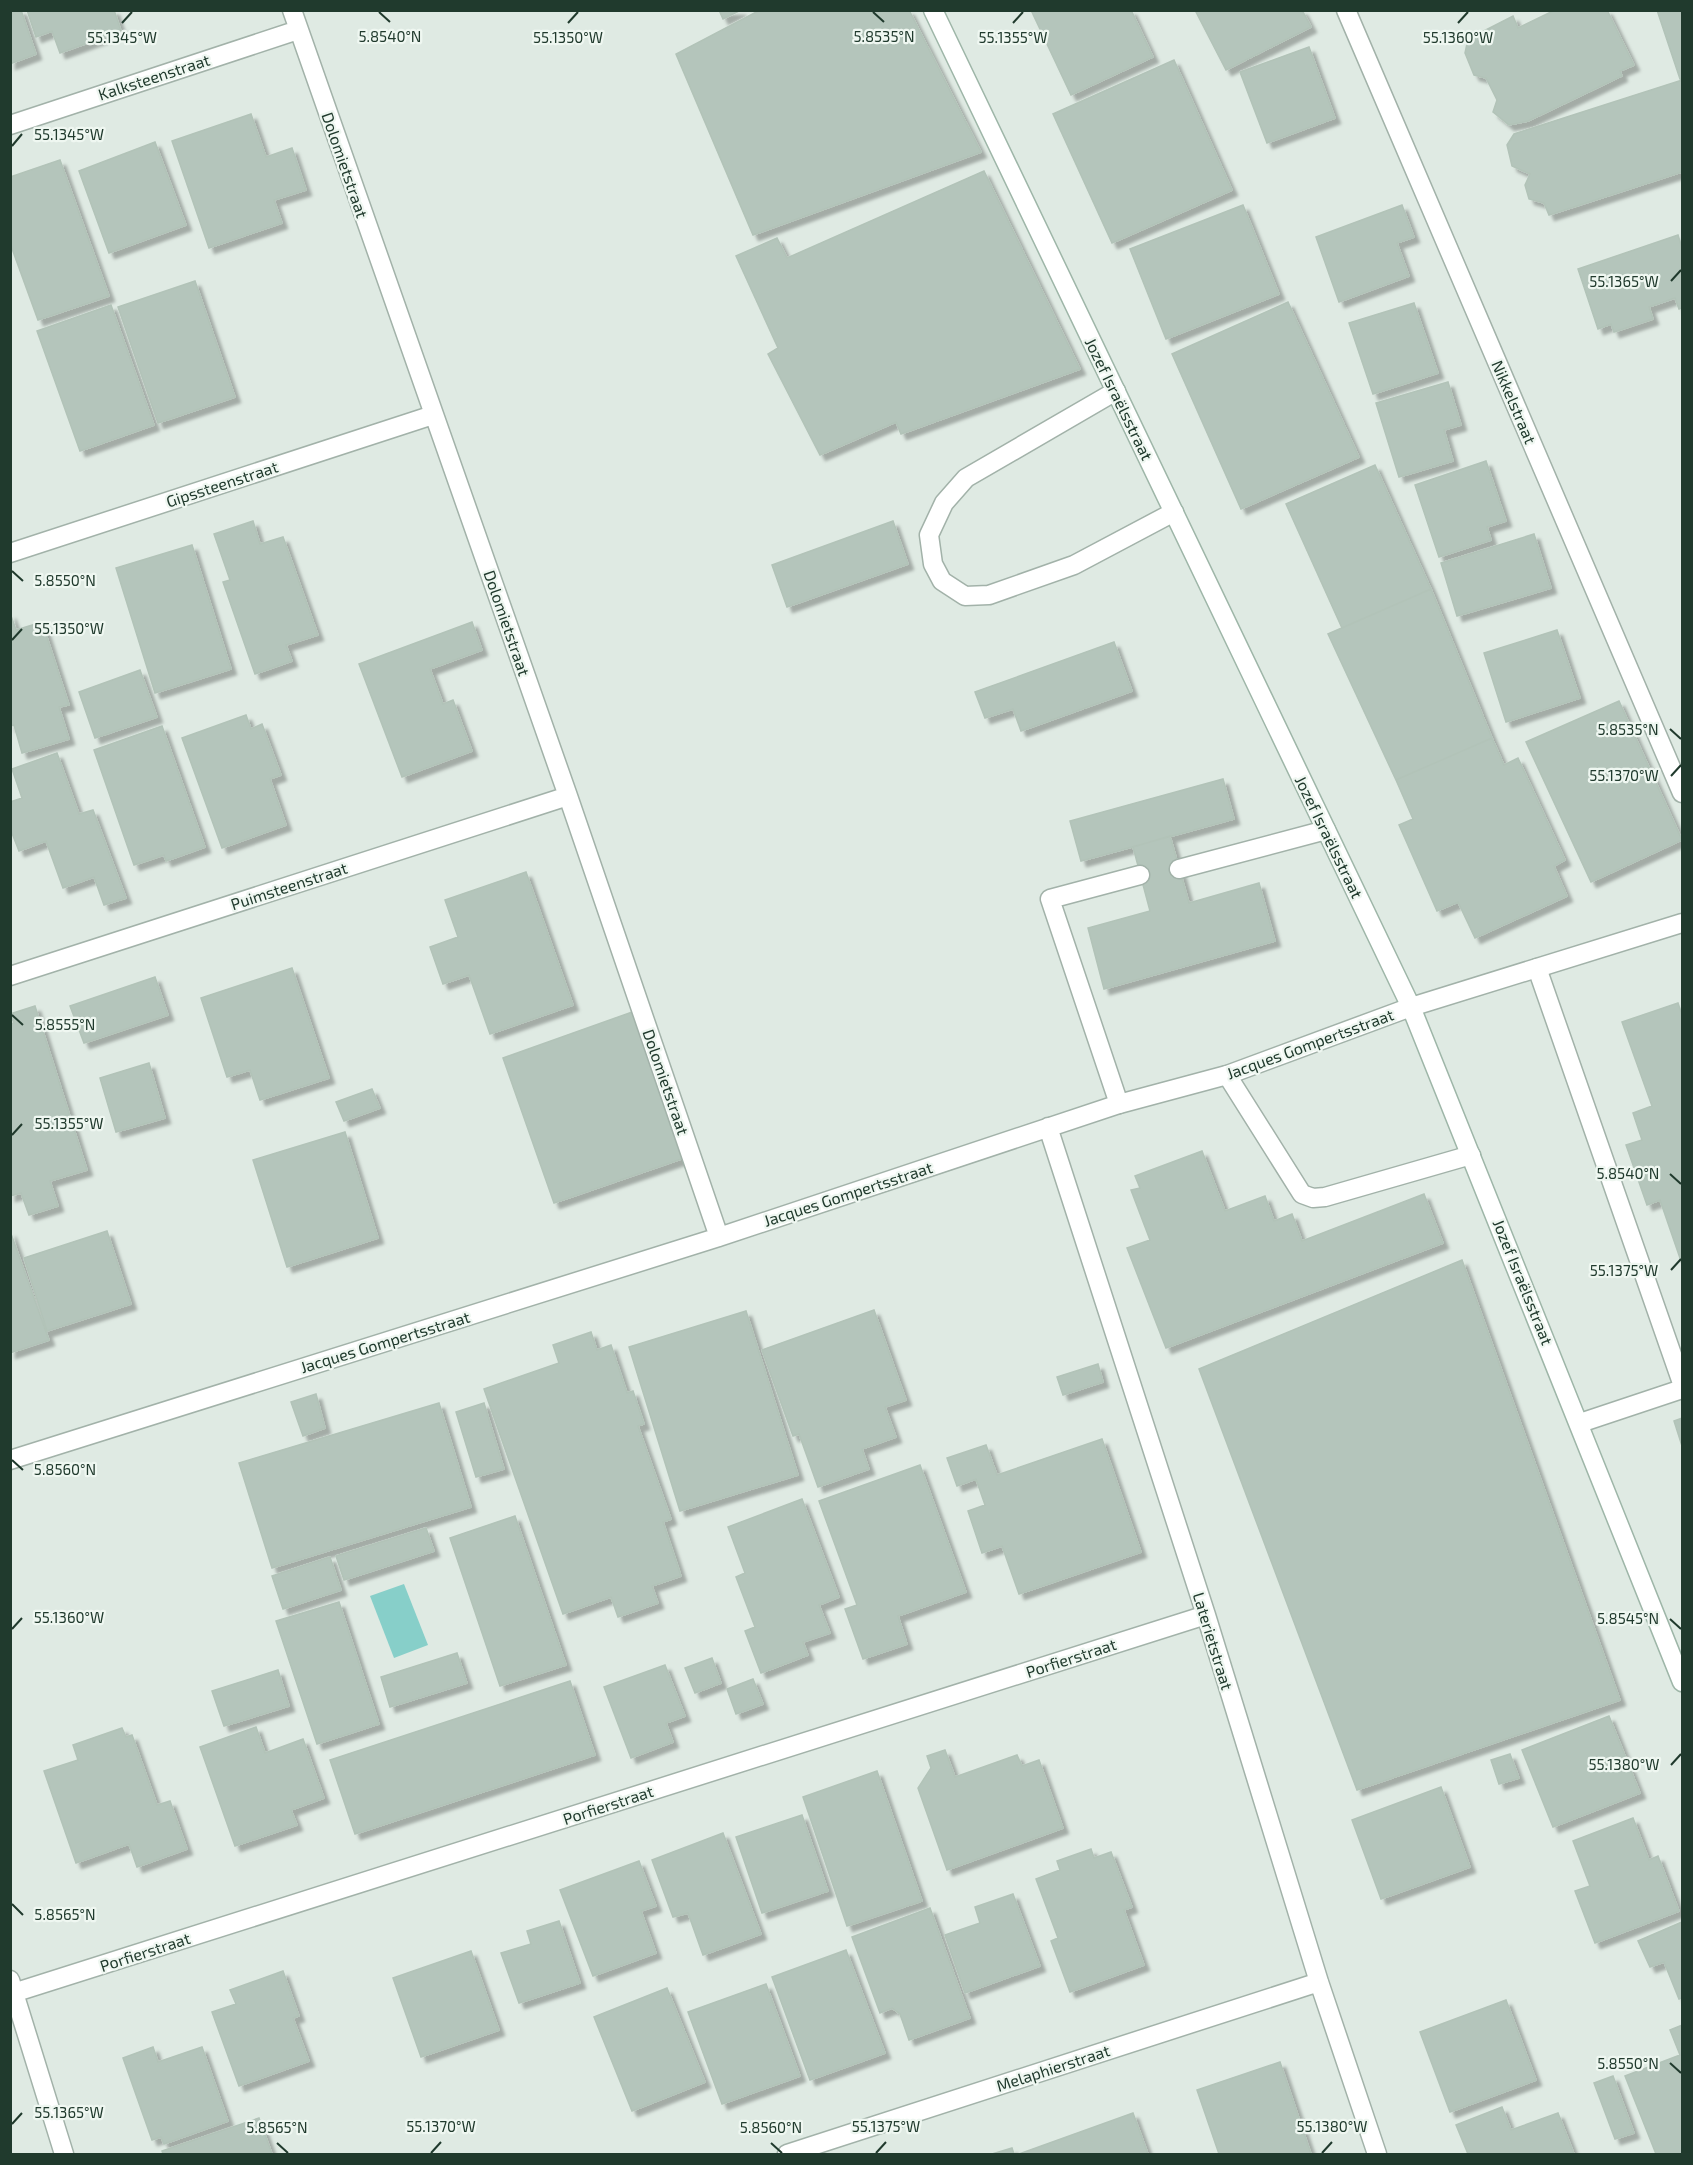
<svg xmlns="http://www.w3.org/2000/svg" width="1693" height="2165" viewBox="0 0 1693 2165" font-family="'Exo 2',sans-serif">
<defs>
<filter id="shadow"><feDropShadow dx="5.5" dy="5.5" stdDeviation="1.5" flood-color="#0004"/></filter>
</defs>
<rect width="100%" height="100%" fill="#dfeae3"/>
<path fill="#87cfc9" d="M404 1584 428 1645 394 1658 370 1596Z"/>
<path fill="#b4c5bb" stroke="#b2c3b8" stroke-width="1.5" filter="url(#shadow)" d="M10 10H21L36 54 10 64Z
M27 10H114L121 31 60 53 52 31 36 37Z
M719 10H741L723 19Z
M760 10H909L981 152 753 235 676 54Z
M1031 10H1131L1153 57 1071 95Z
M1195 10H1302L1311 27 1226 70Z
M1555 10H1607L1634 65 1620 71 1622 76 1528 121 1509 125 1493 112 1497 100 1486 78 1474 75 1465 53 1468 39 1513 16 1518 28Z
M1657 10H1682V79H1680Z
M1309 47 1335 118 1267 143 1240 72Z
M1174 60 1232 190 1112 243 1053 114Z
M1682 80V172L1549 215 1544 203 1529 199 1525 185 1530 174 1512 166 1507 145 1514 134Z
M251 114 266 157 292 148 306 190 274 200 282 223 209 248 172 141Z
M155 142 186 225 109 253 79 171Z
M60 160 109 296 38 320 10 243V177Z
M984 171 1080 369 901 434 896 422 820 455 768 354 778 348 736 256 777 238 787 258Z
M1243 205 1279 294 1166 339 1130 249Z
M1402 205 1414 237 1397 243 1409 276 1339 302 1316 237Z
M1678 235 1682 248V308L1679 309 1675 298 1649 307 1653 319 1614 332 1611 324 1598 329 1578 269Z
M195 281 235 397 158 423 118 307Z
M1288 302 1359 457 1241 509 1172 354Z
M1414 303 1438 373 1373 394 1349 323Z
M111 305 154 425 80 451 37 331Z
M1448 382 1461 425 1444 430 1453 461 1399 477 1376 403Z
M1486 461 1506 521 1487 527 1491 540 1439 557 1415 485Z
M1375 465 1431 589 1342 628 1286 504Z
M253 521 260 544 283 537 318 635 286 645 292 661 255 674 223 582 230 580 214 534Z
M893 521 908 564 787 607 772 565Z
M1534 534 1551 588 1457 616 1441 563Z
M192 545 231 669 155 693 116 568Z
M1431 589 1492 738 1396 780 1328 634Z
M10 613 16 630 42 622 69 705 59 707 69 739 22 753 14 725 10 726Z
M472 622 482 650 430 669 443 704 453 700 472 751 402 777 359 664Z
M1557 630 1580 698 1506 722 1484 653Z
M1114 642 1132 691 1021 731 1013 709 985 718 975 692Z
M140 670 157 717 95 738 79 692Z
M1619 701 1682 840 1591 882 1526 742Z
M246 715 251 729 262 724 281 775 270 779 286 825 222 848 182 738Z
M162 726 205 847 166 861 164 855 134 865 94 750Z
M1492 738 1504 765 1518 758 1565 860 1554 866 1567 896 1475 938 1458 902 1437 911 1399 825 1413 819 1396 780Z
M57 753 79 814 93 810 126 898 104 905 94 877 63 888 46 841 19 851 10 828V802L22 798 12 769Z
M1223 779 1234 819 1081 861 1070 821Z
M1170 836 1189 903 1259 883 1275 941 1104 989 1088 928 1150 911 1133 847Z
M526 872 573 1005 490 1034 469 975 443 984 430 947 458 937 445 900Z
M292 968 329 1078 260 1100 250 1070 227 1077 201 998Z
M155 977 168 1015 84 1043 70 1006Z
M1678 1003 1682 1015V1264L1660 1200 1647 1205 1626 1145 1642 1140 1633 1113 1652 1106 1622 1022Z
M35 1006 87 1170 50 1181 58 1206 29 1215 21 1193 10 1196V1024L14 1023 10 1014Z
M635 1011 687 1157 554 1203 503 1058Z
M149 1063 165 1118 116 1132 100 1078Z
M372 1089 380 1108 344 1121 336 1102Z
M345 1132 378 1238 287 1267 253 1160Z
M1202 1151 1225 1211 1265 1196 1274 1221 1292 1214 1302 1241 1424 1194 1443 1243 1166 1348 1127 1248 1150 1240 1131 1190 1140 1188 1135 1176Z
M10 1231 49 1340 10 1353Z
M107 1231 131 1304 47 1331 24 1258Z
M1462 1260 1620 1700 1357 1790 1199 1369Z
M874 1310 906 1400 885 1407 896 1437 862 1449 869 1469 818 1487 799 1434 793 1436 762 1350Z
M746 1311 798 1475 680 1511 629 1347Z
M591 1332 597 1350 611 1345 627 1393 633 1391 644 1424 638 1426 671 1519 663 1522 681 1576 652 1586 658 1603 618 1617 611 1597 563 1614 484 1389 559 1363 553 1345Z
M1098 1364 1103 1382 1063 1395 1057 1377Z
M316 1394 325 1428 303 1436 291 1402Z
M439 1403 471 1507 272 1568 239 1463Z
M484 1403 504 1469 476 1477 456 1412Z
M1682 1418V1446L1674 1421Z
M1102 1439 1141 1552 1019 1594 1002 1546 982 1553 968 1511 985 1505 976 1479 957 1486 947 1458 986 1445 997 1475Z
M920 1465 966 1592 898 1616 907 1644 863 1659 845 1609 857 1605 819 1501Z
M802 1499 839 1597 819 1605 830 1633 803 1642 808 1655 761 1673 745 1631 755 1627 736 1577 745 1573 728 1527Z
M515 1516 566 1665 500 1686 450 1538Z
M426 1528 434 1551 344 1580 336 1556Z
M330 1557 341 1590 283 1609 272 1576Z
M339 1602 379 1724 317 1744 276 1621Z
M457 1653 467 1683 390 1707 381 1677Z
M712 1658 721 1683 695 1693 685 1668Z
M665 1665 685 1716 666 1723 673 1742 631 1758 604 1687Z
M278 1670 289 1706 224 1726 212 1691Z
M753 1679 763 1704 736 1714 727 1689Z
M570 1681 595 1755 355 1834 330 1760Z
M1609 1716 1640 1793 1553 1827 1522 1750Z
M256 1727 265 1753 303 1739 324 1798 291 1810 297 1825 235 1846 200 1747Z
M122 1728 126 1737 132 1735 157 1805 170 1801 187 1849 137 1867 129 1844 76 1863 44 1771 78 1760 73 1745Z
M945 1750 955 1777 1017 1755 1022 1766 1039 1760 1063 1828 947 1870 918 1788 931 1768 927 1756Z
M1510 1754 1519 1778 1499 1784 1491 1760Z
M877 1771 922 1901 847 1926 803 1797Z
M1441 1787 1470 1867 1381 1899 1352 1820Z
M802 1815 828 1891 762 1913 736 1837Z
M1633 1818 1649 1860 1658 1856 1679 1911 1595 1943 1575 1891 1590 1886 1573 1841Z
M723 1833 761 1934 703 1955 688 1913 673 1917 652 1860Z
M1091 1849 1094 1858 1111 1852 1132 1907 1124 1910 1144 1965 1070 1992 1051 1941 1058 1938 1036 1879 1060 1870 1057 1861Z
M639 1861 656 1906 641 1911 656 1953 593 1976 560 1890Z
M1013 1894 1040 1966 965 1993 945 1935 980 1923 975 1907Z
M930 1908 970 2018 909 2040 900 2014 892 2008 880 2013 852 1937Z
M559 1921 580 1983 519 2003 501 1953 531 1944 527 1931Z
M1682 1922V1998L1679 1999 1664 1962 1650 1967 1638 1941Z
M846 1950 885 2053 810 2080 772 1977Z
M471 1951 499 2030 421 2057 393 1978Z
M283 1971 299 2016 293 2018 309 2061 239 2086 212 2012 236 2004 230 1990Z
M766 1984 800 2076 722 2104 688 2012Z
M667 1988 705 2082 632 2111 594 2017Z
M1506 2000 1536 2080 1450 2112 1420 2032Z
M1682 2025V2154H1656L1625 2076 1680 2055 1670 2030Z
M153 2047 158 2062 202 2047 228 2121 164 2144 161 2137 152 2140 123 2058Z
M1280 2062 1311 2154H1219L1197 2090Z
M1613 2076 1634 2133 1615 2139 1594 2083Z
M1502 2107 1511 2130 1558 2113 1574 2154H1468L1456 2125Z
M1133 2113 1148 2154H1019Z
M259 2118 272 2154H163L162 2151Z
M1012 2148 1014 2154H992Z"/>
<g fill="none" stroke-linecap="round" stroke-linejoin="round">
<g stroke="#a2b2a9" stroke-width="21">
<path id="lane" d="M1116 391 966 478 944 503 929 535 933 564 942 581 965 596 989 595 1074 565 1174 512
M1179 869 1326 830
M1537 968 1682 1383
M1227 1075 1302 1194 1313 1198 1325 1197 1471 1155
M1119 1104 1050 899 1140 875"/>
</g>
<g stroke="#a2b2a9" stroke-width="21">
<path id="street" d="M292 10 568 796 719 1237
M1346 10 1682 793
M10 125 298 30
M10 553 433 415
M10 976 568 796
M1048 1127 1206 1615 1319 1982 1377 2154
M1580 1423 1682 1389
M10 1460 719 1237 1119 1104 1227 1075 1411 1007 1682 923
M10 1980 64 2154
M10 1994 1206 1615
M787 2154 1319 1982"/>
</g>
<g stroke="#9eb6a8" stroke-width="21">
<path id="secondary" d="M933 10 1411 1007 1682 1682"/>
</g>
<use href="#lane" stroke="#fff" stroke-width="18"/>
<use href="#street" stroke="#fff" stroke-width="18"/>
<use href="#secondary" stroke="#fff" stroke-width="18"/>
</g>
<path fill="none" stroke="#203a2d" stroke-width="2" d="M379 12 390 22M873 12 884 22M122 23 132 12M568 23 578 12M1013 23 1023 12M1458 23 1468 12M12 146 22 134M1671 281 1681 270M12 571 23 581M12 640 22 629M1670 729 1681 739M1671 776 1681 765M12 1015 23 1025M12 1135 22 1124M1670 1174 1681 1184M1671 1270 1681 1259M12 1460 23 1470M1670 1619 1681 1629M12 1629 22 1618M1671 1765 1681 1754M12 1904 23 1915M1670 2063 1681 2073M12 2124 22 2113M277 2143 288 2153M771 2143 782 2153M431 2153 441 2142M876 2153 886 2142M1322 2153 1332 2142"/>
<g text-anchor="middle" stroke-width="4.5" stroke-linejoin="round" paint-order="stroke">
<g font-size="16" fill="#203a2d" stroke="#eff7f1">
<text transform="translate(154 77) rotate(-18)" y="6">Kalksteenstraat</text>
<text transform="translate(345 165) rotate(71)" y="6">Dolomietstraat</text>
<text transform="translate(1119 399) rotate(64)" y="6">Jozef Israëlsstraat</text>
<text transform="translate(1514 402) rotate(67)" y="6">Nikkelstraat</text>
<text transform="translate(222 484) rotate(-18)" y="6">Gipssteenstraat</text>
<text transform="translate(507 623) rotate(71)" y="6">Dolomietstraat</text>
<text transform="translate(1329 837) rotate(64)" y="6">Jozef Israëlsstraat</text>
<text transform="translate(289 886) rotate(-18)" y="6">Puimsteenstraat</text>
<text transform="translate(1310 1044) rotate(-20)" y="6">Jacques Gompertsstraat</text>
<text transform="translate(666 1082) rotate(71)" y="6">Dolomietstraat</text>
<text transform="translate(848 1194) rotate(-18)" y="6">Jacques Gompertsstraat</text>
<text transform="translate(1523 1282) rotate(68)" y="6">Jozef Israëlsstraat</text>
<text transform="translate(385 1342) rotate(-17)" y="6">Jacques Gompertsstraat</text>
<text transform="translate(1213 1641) rotate(73)" y="6">Laterietstraat</text>
<text transform="translate(1071 1658) rotate(-18)" y="6">Porfierstraat</text>
<text transform="translate(608 1805) rotate(-18)" y="6">Porfierstraat</text>
<text transform="translate(145 1952) rotate(-18)" y="6">Porfierstraat</text>
<text transform="translate(1053 2068) rotate(-18)" y="6">Melaphierstraat</text>
</g>
</g>
<g font-size="15" text-anchor="middle" fill="#203a2d" stroke="#eff7f1" stroke-width="4.5" stroke-linejoin="round" paint-order="stroke">
<text x="390" y="42">5.8540°N</text>
<text x="884" y="42">5.8535°N</text>
<text x="122" y="43">55.1345°W</text>
<text x="1013" y="43">55.1355°W</text>
<text x="1458" y="43">55.1360°W</text>
<text x="568" y="43">55.1350°W</text>
<text x="69" y="140">55.1345°W</text>
<text x="1624" y="287">55.1365°W</text>
<text x="65" y="586">5.8550°N</text>
<text x="69" y="634">55.1350°W</text>
<text x="1628" y="735">5.8535°N</text>
<text x="1624" y="781">55.1370°W</text>
<text x="65" y="1030">5.8555°N</text>
<text x="69" y="1129">55.1355°W</text>
<text x="1628" y="1179">5.8540°N</text>
<text x="1624" y="1276">55.1375°W</text>
<text x="65" y="1475">5.8560°N</text>
<text x="69" y="1623">55.1360°W</text>
<text x="1628" y="1624">5.8545°N</text>
<text x="1624" y="1770">55.1380°W</text>
<text x="65" y="1920">5.8565°N</text>
<text x="1628" y="2069">5.8550°N</text>
<text x="69" y="2118">55.1365°W</text>
<text x="441" y="2132">55.1370°W</text>
<text x="886" y="2132">55.1375°W</text>
<text x="1332" y="2132">55.1380°W</text>
<text x="277" y="2133">5.8565°N</text>
<text x="771" y="2133">5.8560°N</text>
</g>
<rect width="1693" height="2165" fill="none" stroke="#203a2d" stroke-width="24"/>
</svg>
